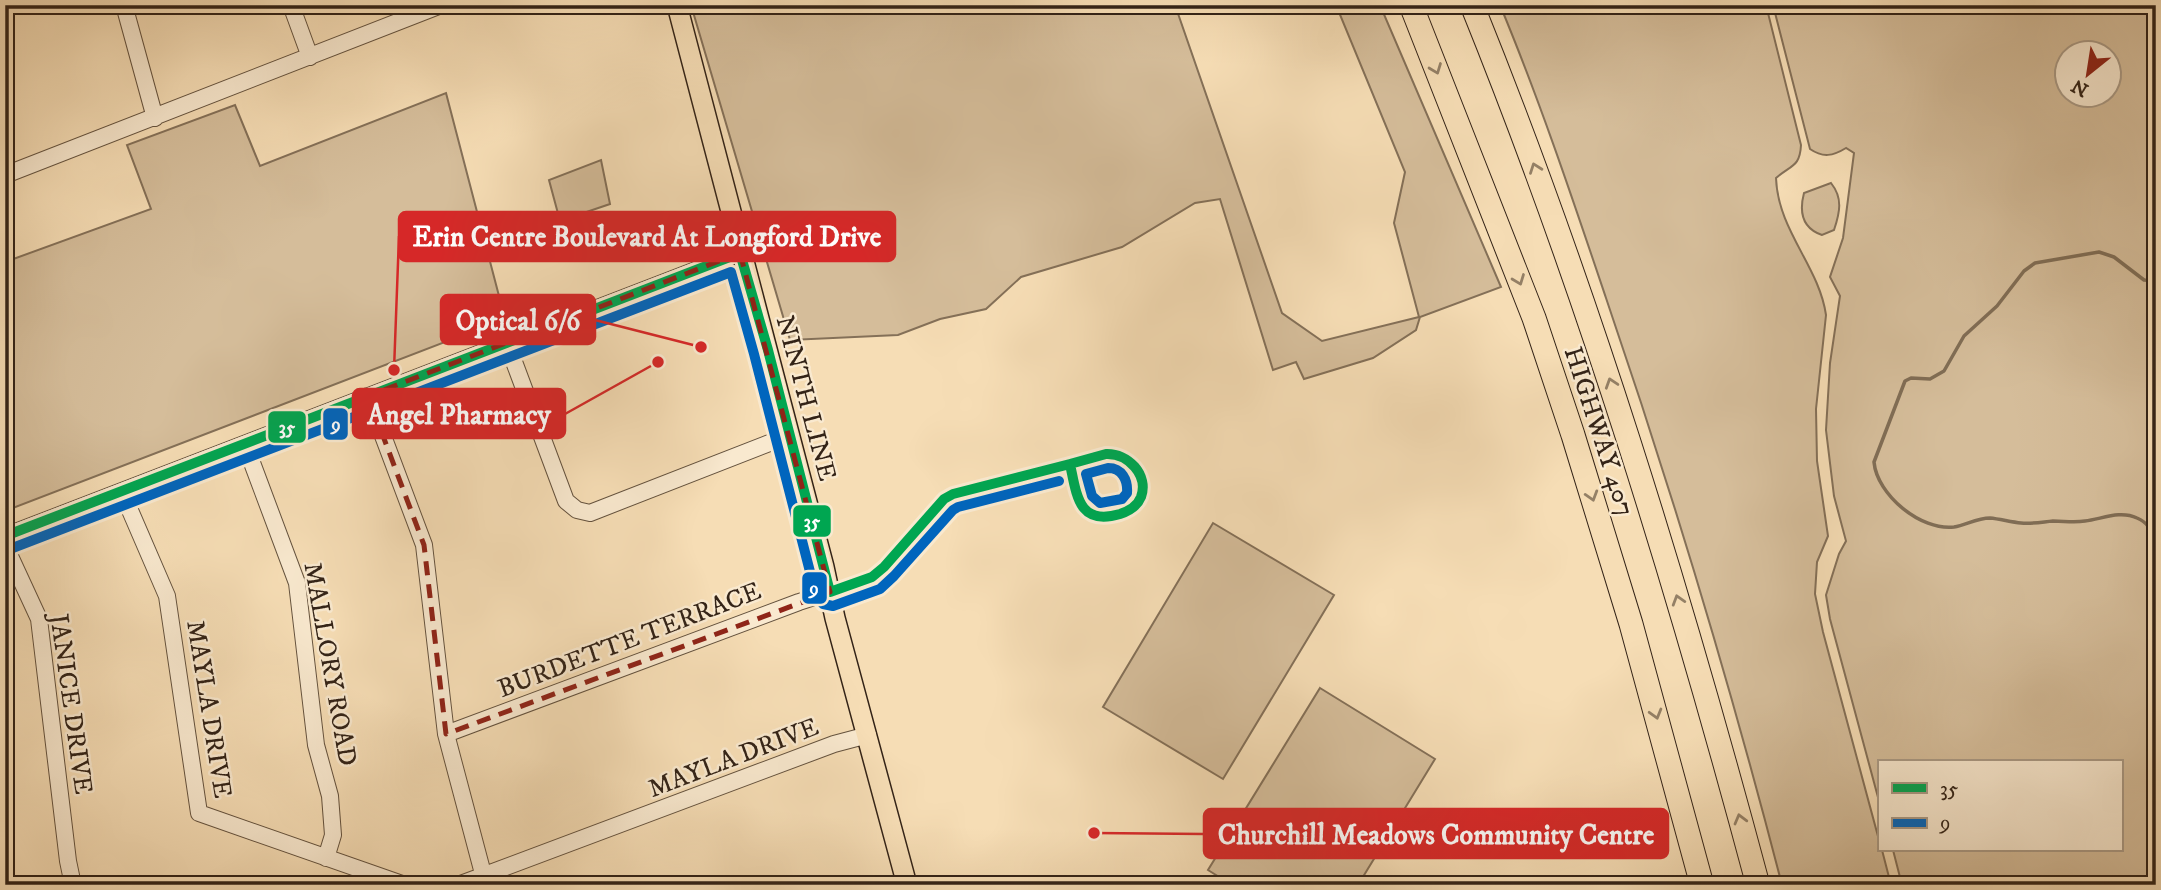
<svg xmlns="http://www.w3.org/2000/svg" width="2161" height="890" viewBox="0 0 2161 890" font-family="'IM FELL DW Pica',serif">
<rect width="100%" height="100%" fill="#f6ddb5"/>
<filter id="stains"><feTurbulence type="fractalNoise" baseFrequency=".00286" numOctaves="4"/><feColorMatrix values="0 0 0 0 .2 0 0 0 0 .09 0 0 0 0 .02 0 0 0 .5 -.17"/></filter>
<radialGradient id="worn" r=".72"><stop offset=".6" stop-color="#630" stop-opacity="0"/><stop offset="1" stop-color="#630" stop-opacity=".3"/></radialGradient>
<path fill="#d5bd9a" stroke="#847058" stroke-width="2" fill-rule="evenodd" d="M691 5H1175L1282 313 1322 341 1419 317 1394 223 1405 172 1336 5H1380L1501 287 1420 317 1416 330 1373 358 1304 379 1296 362 1273 370 1220 199 1195 203 1122 247 1021 277 986 309 940 319 898 335 790 340Z
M1500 5H1766L1801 145C1800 167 1791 165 1776 178 1778 231 1819 266 1826 315L1816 409 1817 461 1828 536 1817 562 1815 594 1823 632 1879 840V850H1882L1891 885H1782C1731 687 1672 491 1606 298 1573 200 1540 101 1500 5Z
M1773 5H2156V885H1902L1893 850H2121V762H1879V801L1830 619 1826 595 1839 554 1846 541 1834 496 1826 430 1830 363 1840 296 1830 277 1843 238 1854 153 1846 148C1833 156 1823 158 1810 149ZM2066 52H2108V94H2066Z
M446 93 505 319 5 511V262L151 209 127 145 235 105 260 166Z
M601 160 610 204 560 221 549 180Z
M1831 183C1843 198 1840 212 1834 230L1822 235C1802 228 1799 212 1804 193Z
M1213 523 1334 595 1223 779 1103 707Z
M1320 688 1435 759 1358 885H1232L1208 870Z"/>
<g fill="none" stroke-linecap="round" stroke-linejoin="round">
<path stroke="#806d55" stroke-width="3.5" d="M2156 281 2144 280 2114 257 2099 252 2035 263 2024 271 1997 306 1964 336 1944 371 1930 379 1911 378 1905 381 1874 462C1877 495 1921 531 1954 527 1966 525 1977 518 1990 518 2000 519 2011 522 2021 523 2033 524 2042 522 2053 521 2064 521 2074 523 2085 521 2102 519 2120 510 2137 518 2149 523 2151 531 2156 542"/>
<g stroke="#64523e" stroke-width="18">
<path id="minor" d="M124 5 155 118
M291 5 310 57
M5 175 441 5
M507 343 566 501 577 510 590 513 790 435
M368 396 424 545 446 734 486 885
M245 444 297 583 316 745 330 796 333 835 326 858
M125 490 129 508 167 596 199 813 405 885
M5 536 740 253
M6 536 9 554 39 619 68 861 73 885
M446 734 799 602 830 592
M458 885 834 744 868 735"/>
</g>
<g stroke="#332317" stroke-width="22">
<path id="major" d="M677 5 824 567 835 618 907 885"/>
</g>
<g stroke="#332317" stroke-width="25">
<path id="highway" d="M1411 5 1534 318 1573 435 1631 624 1702 885
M1472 5C1588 292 1678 586 1758 885"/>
</g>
<use href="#minor" stroke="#f9e9cf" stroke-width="16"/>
<use href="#major" stroke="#f6ddb5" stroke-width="19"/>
<use href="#highway" stroke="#f6ddb5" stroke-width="23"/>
<g stroke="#f9e9cf" stroke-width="16">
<path id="bus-1" d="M1106 454C1128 453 1149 475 1141 497 1137 507 1129 511 1120 514 1079 526 1077 497 1070 464Z
M5 536 740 253 768 350 830 592 872 577 884 567 944 499 953 494 1070 464"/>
</g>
<g stroke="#f9e9cf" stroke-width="16">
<path id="bus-2" d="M1108 468C1122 468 1128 480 1127 493L1122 499 1100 503 1092 496 1086 474Z
M10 549 731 272 754 354 816 595 823 604 833 606 880 589 894 576 953 510 958 507 1059 481"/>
</g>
<use href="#bus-1" stroke="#00a651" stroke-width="10"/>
<use href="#bus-2" stroke="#0065bd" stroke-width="10"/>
</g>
<defs><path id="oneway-chevron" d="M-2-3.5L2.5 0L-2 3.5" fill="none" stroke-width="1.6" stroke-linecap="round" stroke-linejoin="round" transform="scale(1.75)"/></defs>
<g stroke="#948066">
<use href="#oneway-chevron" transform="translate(1436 69) rotate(69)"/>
<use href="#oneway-chevron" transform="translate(1535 168) rotate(-110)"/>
<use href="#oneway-chevron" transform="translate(1519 280) rotate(69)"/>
<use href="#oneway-chevron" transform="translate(1611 383) rotate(-108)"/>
<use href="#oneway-chevron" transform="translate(1592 496) rotate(73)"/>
<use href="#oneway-chevron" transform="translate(1678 600) rotate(-107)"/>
<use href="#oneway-chevron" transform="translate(1656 714) rotate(74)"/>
<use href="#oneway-chevron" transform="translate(1740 819) rotate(-105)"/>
</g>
<path fill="none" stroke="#8f2418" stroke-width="5" stroke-dasharray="14 9" stroke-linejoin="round" d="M740 253 830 592 446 734 424 545 368 396Z"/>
<g text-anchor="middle" stroke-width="5" stroke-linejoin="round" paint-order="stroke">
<g font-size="26" fill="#332317" stroke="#f9e9cf">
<text transform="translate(807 398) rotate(75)" y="9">NINTH LINE</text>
<text transform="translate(1600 431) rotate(72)" y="9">HIGHWAY 407</text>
<text transform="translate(629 639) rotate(-21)" y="9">BURDETTE TERRACE</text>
<text transform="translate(331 664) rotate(80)" y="9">MALLORY ROAD</text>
<text transform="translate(72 704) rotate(82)" y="9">JANICE DRIVE</text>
<text transform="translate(210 709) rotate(81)" y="9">MAYLA DRIVE</text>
<text transform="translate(733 757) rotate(-21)" y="9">MAYLA DRIVE</text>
</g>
</g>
<path fill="none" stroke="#d62828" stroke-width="2.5" d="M394 370L399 236M701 347L595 320M658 362L565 414M1094 833L1204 834"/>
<g fill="#d62828" stroke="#f9e9cf" stroke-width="2.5">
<circle cx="394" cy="370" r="7"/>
<circle cx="701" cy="347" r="7"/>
<circle cx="658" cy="362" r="7"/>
<circle cx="1094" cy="833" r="7"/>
</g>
<g fill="#d62828" stroke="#d62828" stroke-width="2.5">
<rect x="399" y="212" width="496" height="49" rx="7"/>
<rect x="441" y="295" width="154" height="49" rx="7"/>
<rect x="353" y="389" width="212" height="49" rx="7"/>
<rect x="1204" y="809" width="464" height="49" rx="7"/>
</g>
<g font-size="28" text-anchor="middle" font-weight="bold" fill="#fff">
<text x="647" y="246">Erin Centre Boulevard At Longford Drive</text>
<text x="518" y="330">Optical 6/6</text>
<text x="459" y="424">Angel Pharmacy</text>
<text x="1436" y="844">Churchill Meadows Community Centre</text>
</g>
<g stroke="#f9e9cf" stroke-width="2.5">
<rect x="322" y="407" width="27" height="34" rx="7" fill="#0065bd"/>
<rect x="267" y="410" width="40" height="34" rx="7" fill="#00a651"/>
<rect x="792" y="504" width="40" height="34" rx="7" fill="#00a651"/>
<rect x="801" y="571" width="27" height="34" rx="7" fill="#0065bd"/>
</g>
<g font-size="19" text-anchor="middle" font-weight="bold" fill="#fff">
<text x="336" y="431">9</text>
<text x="287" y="434">35</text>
<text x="812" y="528">35</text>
<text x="814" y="595">9</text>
</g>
<rect width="2161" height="890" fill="none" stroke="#f6ddb5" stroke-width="28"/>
<rect x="7" y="7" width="2147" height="876" fill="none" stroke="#332317" stroke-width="3.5"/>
<rect x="14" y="14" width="2133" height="862" fill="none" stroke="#332317" stroke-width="2"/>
<rect x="1878" y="760" width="245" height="91" fill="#f9e9cf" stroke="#aa9a85" stroke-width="2"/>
<rect x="1892" y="783" width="35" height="10" fill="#00a651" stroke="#aa9a85" stroke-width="2"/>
<text x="1940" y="796" font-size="21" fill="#332317">35</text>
<rect x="1892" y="818" width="35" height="10" fill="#0065bd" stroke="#aa9a85" stroke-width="2"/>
<text x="1940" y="830" font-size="21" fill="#332317">9</text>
<g transform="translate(2088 74) rotate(210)"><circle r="33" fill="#f9e9cf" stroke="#aa9a85" stroke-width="2"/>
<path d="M0-5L12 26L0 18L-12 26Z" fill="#8f2418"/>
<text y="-10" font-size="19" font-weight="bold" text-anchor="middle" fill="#332317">N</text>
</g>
<rect width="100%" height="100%" filter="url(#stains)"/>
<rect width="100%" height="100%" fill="url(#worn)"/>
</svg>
